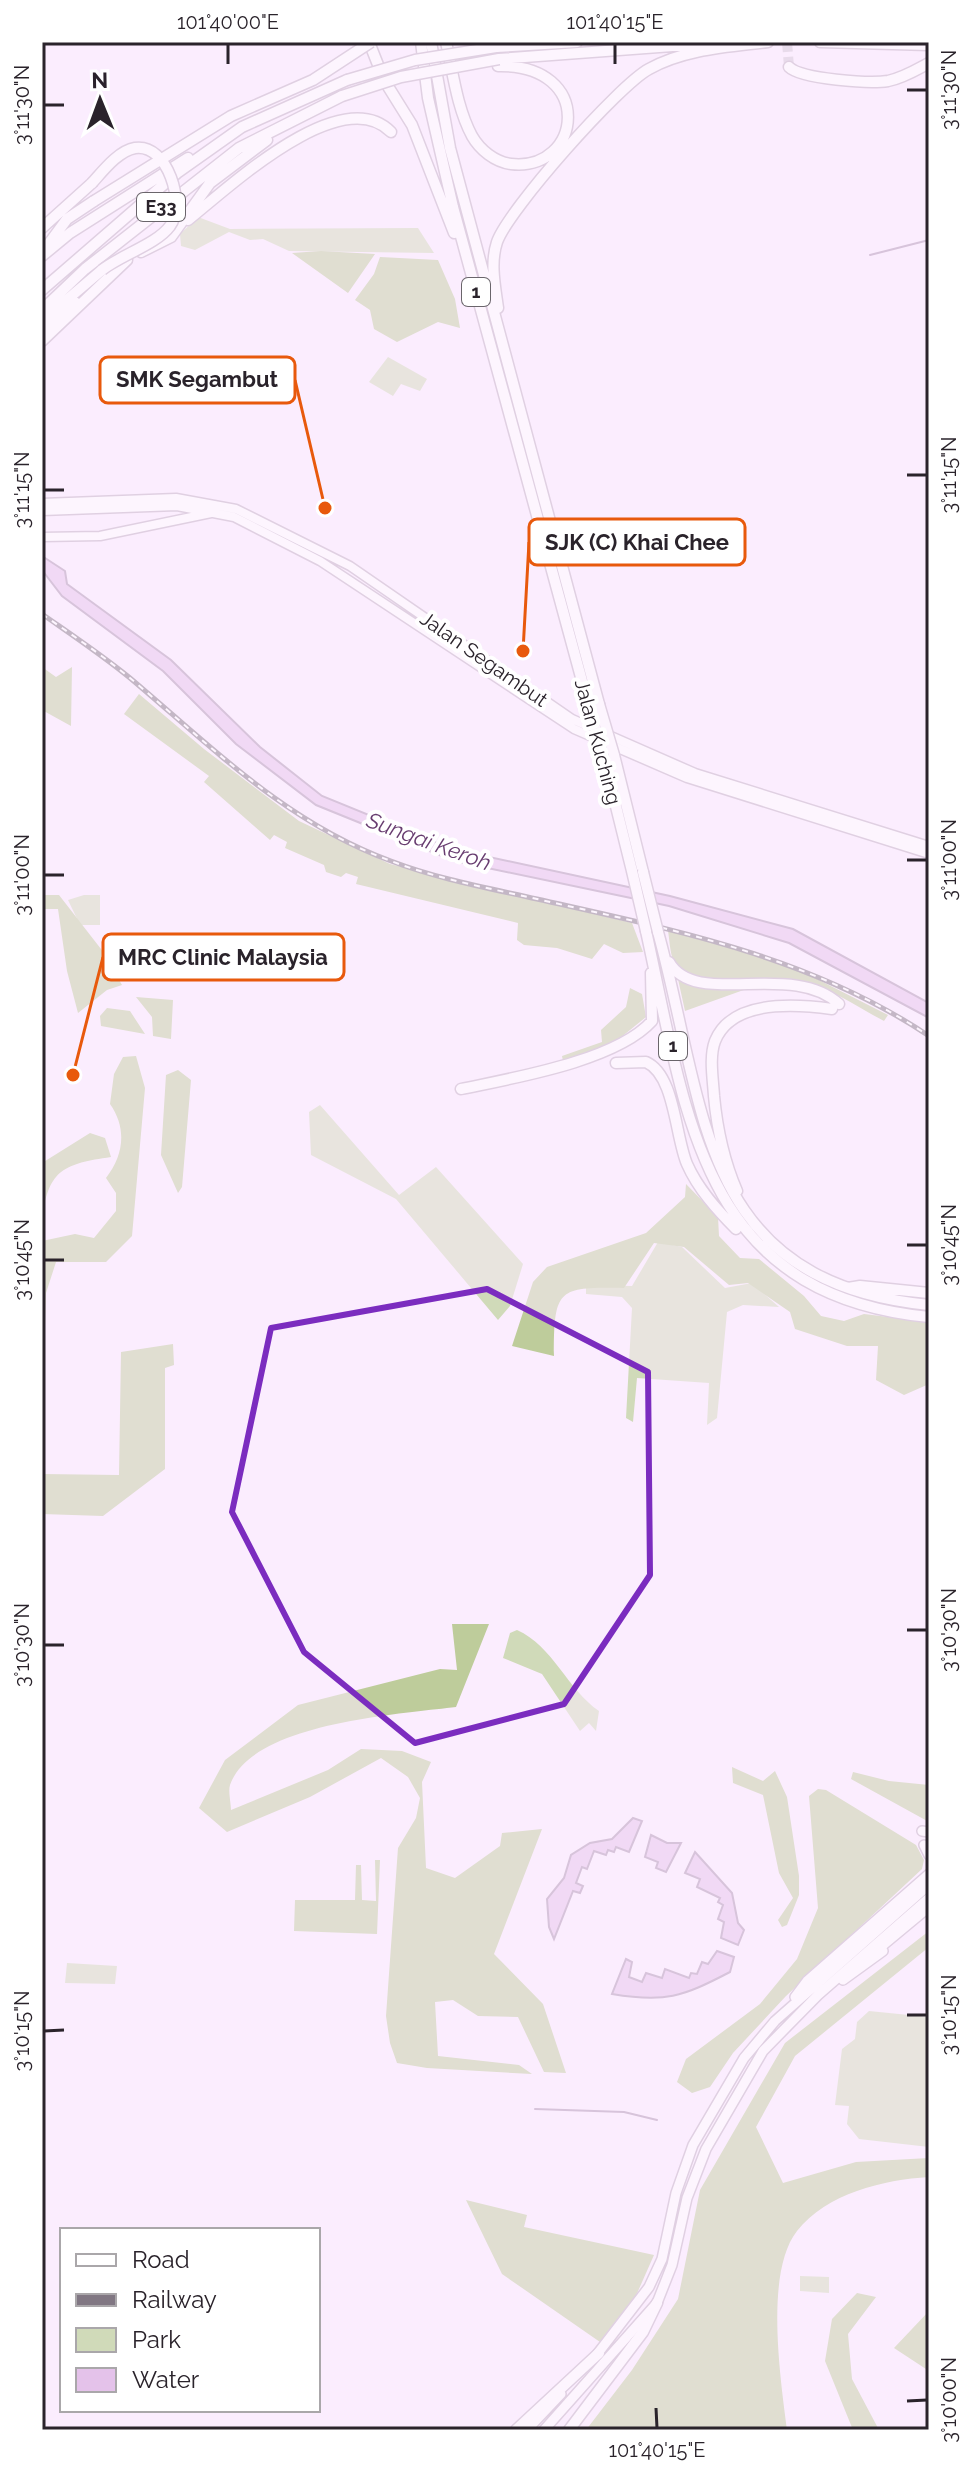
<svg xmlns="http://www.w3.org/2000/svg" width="971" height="2472" viewBox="0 0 971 2472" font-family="Raleway,sans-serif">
<rect width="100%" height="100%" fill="#fbedfe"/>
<path fill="#d0dab9" d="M198 217 230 229 418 228 434 253 289 251 263 239 250 240 229 232 195 250 181 246 180 234Z
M388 357 427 379 420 391 401 384 393 396 369 382Z
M84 895H100V925H80L68 900Z
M320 1105 399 1195 436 1167 523 1264 510 1306 498 1320 396 1199 311 1155 309 1112Z
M658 1242 682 1247 725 1288 752 1283 779 1307 743 1305 727 1312 717 1418 707 1425 709 1383 637 1378 633 1422 626 1418 632 1308 622 1297 586 1294V1285L632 1286Z
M517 1630C553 1646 567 1689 599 1711L596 1731 589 1723 580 1731 542 1674 503 1658 510 1633Z
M67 1963 117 1966 115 1984 65 1983Z
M869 2011 929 2017V2147L859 2139 847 2124 849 2106 835 2105 842 2049 855 2039 857 2022Z
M800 2276 829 2277V2293L800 2291Z"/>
<path fill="#becc9b" d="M321 251 375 254 348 293 292 253Z
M380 257 438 260 455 299 460 328 438 322 397 342 374 329 370 310 355 300 374 274Z
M42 667 56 677 72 667 71 726 42 710Z
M139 694 204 749 299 821 390 864 632 923 643 952 623 953 604 944 592 959 557 948 524 945 517 940 518 923 356 884 358 877 346 873 341 877 326 872 324 865 285 848 287 842 274 835 270 840 204 782 209 776 124 714Z
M42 895H59L101 949 122 985 107 990 78 1013 67 971 58 909H42Z
M668 931 747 952 811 976 888 1015 884 1021C863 1010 841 995 819 987 782 974 704 990 680 971 670 963 670 942 668 931Z
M678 979 700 986 752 987 685 1011Z
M630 988 642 994 646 1017 614 1043 563 1061 562 1056 602 1042 601 1030 626 1007Z
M136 997 173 1000 171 1039 153 1036 152 1017Z
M107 1008 130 1011 145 1034 101 1026 100 1016Z
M136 1056 145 1088 132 1236 106 1262H56L46 1293 42 1417V1241L75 1234 94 1238 116 1211V1193L106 1178C124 1155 127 1128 110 1104L114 1074 123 1057Z
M178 1070 191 1080 182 1187 178 1193 161 1155 166 1075Z
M90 1133 105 1138 111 1157C64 1164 49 1169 42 1218V1163Z
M686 1184 718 1217 719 1236 740 1258 759 1259 804 1296 821 1316 844 1321 864 1314 929 1322V1384L904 1395 876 1380 878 1346H847L795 1329 790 1312 748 1283 729 1285 684 1247 654 1243 624 1288C558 1287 554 1288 554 1356L512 1346 533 1282 547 1267 646 1233 685 1197Z
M173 1344 174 1365 165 1368V1469L103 1516 42 1514V1474L119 1475 121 1352Z
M452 1624H489L456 1707C400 1714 251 1723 230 1785 228 1791 231 1803 231 1810L328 1770 361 1749 402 1751 431 1762 422 1782 426 1868 455 1878 500 1846 502 1833 542 1829 494 1954 543 2004 566 2073 544 2072 518 2017 478 2016 453 2000 435 2002 438 2056 519 2065 532 2074 427 2068 397 2063 390 2043 386 2016 398 1848 416 1818 420 1798 408 1777 381 1758 310 1797 227 1832 199 1808 225 1760 298 1705 440 1669 457 1670Z
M732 1767 763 1781 775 1771 787 1797 799 1876V1895L787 1925 782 1927 778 1920 793 1898 779 1873 763 1795 733 1783Z
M853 1772 889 1781 929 1785V1822L851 1779Z
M818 1789 826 1790 916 1845 924 1860 922 1869 786 1996 733 2053 710 2087 692 2093 677 2082 686 2059 760 2004 797 1959 818 1908 809 1796Z
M375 1860H380L377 1934 294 1931 295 1900H355L356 1865H361L362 1900 376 1901Z
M929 1931V1947L795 2056 756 2127 783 2183 856 2162 929 2158V2177C883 2180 827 2193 797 2231 764 2273 781 2381 787 2430H586L632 2370 678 2299 700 2190 785 2043Z
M466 2200 527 2215 524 2227 654 2255 631 2307 600 2342 502 2274Z
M857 2293 876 2297 848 2334 852 2379 879 2430H853L825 2361 832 2319Z
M929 2311V2371L894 2348Z"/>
<path fill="#e4c2ea" stroke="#ac92b1" stroke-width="2" d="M42 556 65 571 67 584 171 660 260 747 322 796 452 849 670 896 793 929 929 1003V1018L789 943 669 906 454 861 316 805 236 744 163 671 62 596 42 570Z
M633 1818 642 1821 629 1852 616 1847 614 1852 608 1850 606 1855 594 1851 587 1869 582 1867 576 1883 583 1886 580 1893 573 1891 554 1939 549 1927 547 1899 564 1878 571 1855 590 1843 612 1839Z
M651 1835 667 1843H681L666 1872 656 1868 658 1862 645 1857Z
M695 1852 732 1893 738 1923 744 1930 738 1945 721 1938 724 1922 718 1919 723 1905 718 1902 720 1898 697 1887 700 1879 685 1873Z
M717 1951 734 1957 730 1972C682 1997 665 2003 612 1994L626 1959 632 1962 629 1977 642 1982 646 1973 662 1978 665 1969 689 1978 691 1973 697 1974 702 1962 708 1964Z"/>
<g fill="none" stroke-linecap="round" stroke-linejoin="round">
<path stroke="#ac92b1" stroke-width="2" d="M870 255 929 240
M535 2109 624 2112 657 2120"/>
<path stroke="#d1c5d4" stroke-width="10" stroke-dasharray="10 5" stroke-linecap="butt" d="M787 42 789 67"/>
<g stroke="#bfaec2" stroke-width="11">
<path id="secondary" d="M42 503 176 498 236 509 350 566 572 719 695 773 929 846
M42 511 177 506 234 517 320 561 574 729 687 778 929 854
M42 537 100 536 211 513"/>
</g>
<g stroke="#bfaec2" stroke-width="12">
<path id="primary" d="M922 1831 929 1832
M924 1845 929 1855
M876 1951 929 1907
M843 1980 883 1951
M795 1997 807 1981 929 1874
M595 2357 649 2287 662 2259 676 2193 693 2145 744 2058 775 2021 929 1885
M527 2430 561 2394
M544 2430 657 2303 672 2265 687 2198 706 2149 763 2051 818 1995 929 1898"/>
</g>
<g stroke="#bfaec2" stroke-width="13">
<path id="highway" d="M369 42 384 80 412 125 454 233
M421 42 428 98 453 207 588 703
M431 42 450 148 599 704
M446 42C453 73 457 108 472 136 480 150 495 162 511 164 582 172 596 64 498 66
M820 42 929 45
M496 47 577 42
M499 59 713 43
M789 67C801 79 870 84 888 81 903 78 916 70 929 63
M188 220C227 189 341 81 391 132
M42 228 92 183
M141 252 171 237 210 183 267 140
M42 253 67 219 94 201
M42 256 70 233 188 158
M42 290 177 173 242 127 347 80
M498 308C495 286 490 263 497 242 508 210 619 85 649 69 685 49 728 47 768 42
M42 310 85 269 239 148 342 96
M42 321 102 270
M42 331 75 302
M42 341 127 260
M614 755 643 872
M604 758 632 871
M646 931C687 1116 700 1295 929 1317
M658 932C707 1109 697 1282 929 1305
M669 962C695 1009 792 960 839 1004
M616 1063 646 1062C675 1075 675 1136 687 1164 698 1189 717 1210 736 1229
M461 1089C513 1078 616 1061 652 1021L651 973
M737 1191C724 1161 717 1128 714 1096 713 1079 709 1057 715 1041 732 999 797 1004 832 1009
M848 1288 860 1286 929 1293
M516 2430 599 2353
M569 2430 643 2332 657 2303"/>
</g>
<use href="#secondary" stroke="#fff" stroke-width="8"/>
<use href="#primary" stroke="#fff" stroke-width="9"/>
<use href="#highway" stroke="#fff" stroke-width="10"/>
<g stroke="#817783" stroke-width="5">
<path id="rail" d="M42 614C72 635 102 655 130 678 213 748 287 823 391 861 438 879 488 888 537 899 674 930 810 956 929 1036"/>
</g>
<use href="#rail" stroke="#fff" stroke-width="2" stroke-dasharray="6" stroke-linecap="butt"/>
<g stroke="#bfaec2" stroke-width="13" stroke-linecap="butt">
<path id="highway-bridge" d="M347 80 415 60 496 47
M342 96 401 77 499 59
M92 183C103 171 118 151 135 148 168 143 186 205 170 226 157 244 121 255 102 270
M94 201 231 116 313 80 371 42
M588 703 604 758
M599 704 614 755
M632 871 646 931
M643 872 658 932"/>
</g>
<use href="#highway-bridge" stroke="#fff" stroke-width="10"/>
</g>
<path d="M0 0H971V2472H0ZM487 1289 648 1372 650 1575 564 1704 415 1743 304 1652 232 1512 271 1328Z" fill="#fbedfe" fill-opacity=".55" fill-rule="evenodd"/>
<path fill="none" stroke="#7b2cbf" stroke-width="6" stroke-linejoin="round" d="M487 1289 648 1372 650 1575 564 1704 415 1743 304 1652 232 1512 271 1328Z"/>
<path fill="none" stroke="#2a232b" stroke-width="3" d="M228 44V64M615 44V64M907 90H927M44 105H64M907 475H927M44 490H64M907 860H927M44 875H64M907 1245H927M44 1260H64M907 1630H927M44 1645H64M907 2015H927M44 2031 64 2030M907 2401 927 2400M656 2408 657 2428"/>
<g text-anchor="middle" stroke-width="8" stroke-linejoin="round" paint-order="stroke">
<g fill="#fff" stroke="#6a656b" stroke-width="2">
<rect x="137" y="193" width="48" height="28" rx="6"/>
<rect x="462" y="278" width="28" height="28" rx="6"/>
<rect x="659" y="1032" width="28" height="28" rx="6"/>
</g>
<g font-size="18" font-weight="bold" fill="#2a232b">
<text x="161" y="213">E33</text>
<text x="476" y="298">1</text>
<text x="673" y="1052">1</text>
</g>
<g font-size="20" fill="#2a232b" stroke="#fff">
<text transform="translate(484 659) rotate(35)" y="7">Jalan Segambut</text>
<text transform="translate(598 742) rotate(75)" y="7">Jalan Kuching</text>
</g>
<g font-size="22" font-style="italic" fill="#683d70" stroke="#fff">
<text transform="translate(429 841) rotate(20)" y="8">Sungai Keroh</text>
</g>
</g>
<path fill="none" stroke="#e8590c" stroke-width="3" d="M325 508L295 380M523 651L529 542M73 1075L103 957"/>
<g fill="#e8590c" stroke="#fff" stroke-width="3">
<circle cx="325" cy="508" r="8"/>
<circle cx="523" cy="651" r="8"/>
<circle cx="73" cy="1075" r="8"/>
</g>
<g fill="#fff" stroke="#e8590c" stroke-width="3">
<rect x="100" y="357" width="195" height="46" rx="8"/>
<rect x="529" y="519" width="216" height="46" rx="8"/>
<rect x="103" y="934" width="241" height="46" rx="8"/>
</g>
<g font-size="22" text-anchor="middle" font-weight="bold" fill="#2a232b">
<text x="197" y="387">SMK Segambut</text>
<text x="637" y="550">SJK (C) Khai Chee</text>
<text x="223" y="965">MRC Clinic Malaysia</text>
</g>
<rect width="971" height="2472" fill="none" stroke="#ffffff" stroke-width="88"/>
<rect x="60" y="2228" width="260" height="184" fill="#ffffff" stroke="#aaa7aa" stroke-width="2"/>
<rect x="76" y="2254" width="40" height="12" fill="#ffffff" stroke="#aaa7aa" stroke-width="2"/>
<text x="132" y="2268" font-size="24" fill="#2a232b">Road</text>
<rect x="76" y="2294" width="40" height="12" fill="#817783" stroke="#aaa7aa" stroke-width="2"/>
<text x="132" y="2308" font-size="24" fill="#2a232b">Railway</text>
<rect x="76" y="2328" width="40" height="24" fill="#d0dab9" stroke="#aaa7aa" stroke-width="2"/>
<text x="132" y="2348" font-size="24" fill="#2a232b">Park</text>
<rect x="76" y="2368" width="40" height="24" fill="#e4c2ea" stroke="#aaa7aa" stroke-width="2"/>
<text x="132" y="2388" font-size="24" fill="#2a232b">Water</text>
<g transform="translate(100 100) rotate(359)" stroke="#ffffff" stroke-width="6" paint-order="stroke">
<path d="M0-6L14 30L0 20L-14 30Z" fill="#2a232b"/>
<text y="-12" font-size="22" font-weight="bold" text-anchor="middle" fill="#2a232b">N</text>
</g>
<rect x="44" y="44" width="883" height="2384" fill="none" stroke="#2a232b" stroke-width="3"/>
<g font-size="20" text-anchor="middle" fill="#2a232b">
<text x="228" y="29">101°40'00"E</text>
<text x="615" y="29">101°40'15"E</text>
<text transform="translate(949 90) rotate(-90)" y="7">3°11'30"N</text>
<text transform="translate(22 105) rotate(-90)" y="7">3°11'30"N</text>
<text transform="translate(949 475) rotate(-90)" y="7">3°11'15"N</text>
<text transform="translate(22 490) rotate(-90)" y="7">3°11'15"N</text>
<text transform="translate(949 860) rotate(-90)" y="7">3°11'00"N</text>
<text transform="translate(22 875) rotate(-90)" y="7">3°11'00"N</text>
<text transform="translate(949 1245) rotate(-90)" y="7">3°10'45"N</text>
<text transform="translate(22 1260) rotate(-90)" y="7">3°10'45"N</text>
<text transform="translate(949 1630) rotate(-90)" y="7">3°10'30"N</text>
<text transform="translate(22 1645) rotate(-90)" y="7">3°10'30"N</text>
<text transform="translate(949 2015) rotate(-90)" y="7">3°10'15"N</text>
<text transform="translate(22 2031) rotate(-90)" y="7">3°10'15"N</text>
<text transform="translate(949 2400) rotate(-90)" y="7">3°10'00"N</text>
<text x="657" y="2457">101°40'15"E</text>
</g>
</svg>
